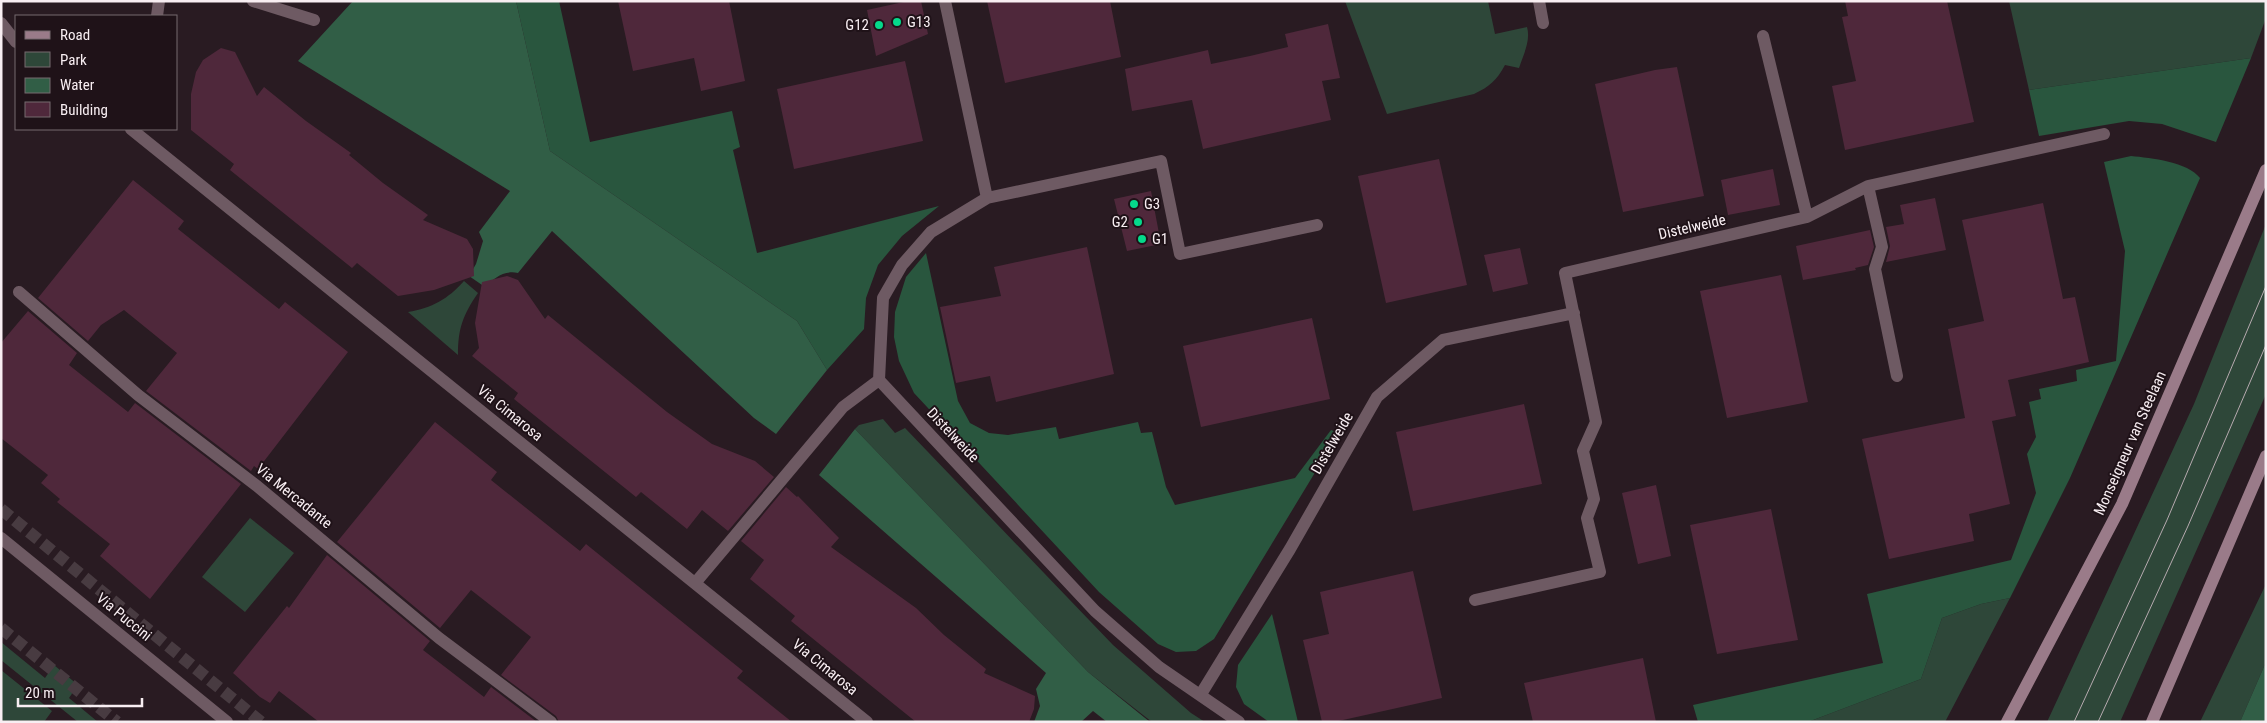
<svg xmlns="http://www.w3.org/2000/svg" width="2267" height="723" viewBox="0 0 2267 723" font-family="'Roboto Condensed',sans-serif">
<rect width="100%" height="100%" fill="#291b22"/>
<path fill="#2e4739" d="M1345 1H1488L1495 34 1527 27C1531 41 1523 55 1519 68L1505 65C1497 80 1489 87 1474 94L1387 114Z
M2009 1H2266V18L2251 58 2029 90Z
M2266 224V394L2120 722H2047L2194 404Z
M464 281 478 293C463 315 458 328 458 355L408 312C432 308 448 299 464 281Z
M883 419 895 433 905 428 1113 645 1191 713 1205 722H1152L1088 672 855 429 859 425Z
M250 518 294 553 245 612 202 577Z
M2266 584V662L2240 722H2200Z
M2010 598 1945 722H1808L1921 679 1942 618 1981 604Z
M1 642 45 678 54 665 78 685 69 698 98 722H78L1 660Z
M1 670 52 711 44 722H1Z"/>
<path fill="#29563e" d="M516 1H559L590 142 732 111 740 147 733 150 757 253 939 206 902 236 878 265 866 298 864 329 827 370 797 321 550 151Z
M2251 58 2216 142 2162 124 2129 121 2039 136 2029 90Z
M2131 156C2151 158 2188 162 2200 178L2070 478 2010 598 1981 604 1942 618 1921 679 1808 722H1698L1693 705 1883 663 1867 594 2011 560 2036 493 2027 454 2036 437 2029 402 2041 399 2039 389 2077 381 2076 370 2116 361 2125 251 2104 162Z
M926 253 958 401 970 423 989 433 1008 435 1056 427 1059 439 1138 422 1141 433 1152 432 1166 487 1175 505 1295 478 1331 430 1339 433 1214 639 1196 651 1176 652 1158 644 1099 592 914 393 899 361 894 337 895 312 906 277Z
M1272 614 1298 722H1269L1244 704 1236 687 1238 665Z"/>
<path fill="#315e46" d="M353 1H516L550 151 797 321 827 370 776 434 754 418 552 231 518 273C504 270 494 278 485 287L469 276 476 264 483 241 479 232 510 191 298 61Z
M855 429 1088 672 1150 722H1107L1093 711 1081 722H1034L1040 706 1036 689 1046 673 819 475Z
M2266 662V722H2240Z"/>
<path fill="#4f283b" d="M618 1H729L745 81 701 91 694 58 633 71Z
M908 1H921L928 34 876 56 867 10Z
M987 1H1110L1121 57 1005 83Z
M1845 1H1947L1974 122 1845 150 1832 86 1856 81 1842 17 1848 16Z
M1328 24 1340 78 1322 81 1331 120 1203 149 1192 100 1132 111 1125 69 1208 50 1211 64 1250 56 1288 47 1285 34Z
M221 48 235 52 257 96 264 87 306 121 351 153 349 155 383 183 428 215 423 220 467 239 473 249 474 276 434 290 398 296 357 263 352 268 230 170 234 164 191 130V94L196 72 203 60Z
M905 61 923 141 794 169 777 89Z
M1677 67 1704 196 1623 212 1595 84 1655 70Z
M1439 159 1467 285 1386 303 1358 176Z
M1773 169 1780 205 1728 215 1721 180Z
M133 180 184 221 178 229 279 309 285 302 348 352 258 469 254 466 251 471 146 391 177 353 124 310 101 325 88 341 38 298Z
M1151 191 1161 244 1127 251 1114 199Z
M1935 198 1946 250 1886 262 1890 246 1886 227 1904 224 1900 205Z
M2043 203 2063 299 2075 297 2089 362 2008 380 2016 416 1992 421 2010 504 1969 514 1974 541 1889 559 1862 439 1965 418 1948 329 1984 321 1962 220Z
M1870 230 1874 247 1868 265 1855 268 1856 270 1803 280 1796 246Z
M1087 247 1114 374 996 402 990 376 956 383 940 307 1001 296 994 267Z
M1520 248 1528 284 1493 292 1484 255Z
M1781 275 1808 402 1727 418 1700 291Z
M507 276 518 280 545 319 548 315 667 412 712 444 755 461 774 477 728 531 702 510 687 529 641 492 636 497 514 399 518 393 472 356 479 348 475 323 482 282Z
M28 311 77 353 69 365 128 412 135 403 241 484 150 599 100 556 110 544 57 502 60 499 41 483 48 475 1 438V343Z
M1312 318 1330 399 1201 427 1183 346Z
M1524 404 1542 484 1413 511 1396 432Z
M435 422 497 472 491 480 580 551 586 544 743 671 737 678 792 722H559L556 716 501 675 531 637 471 590 440 628 337 542Z
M1656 485 1671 556 1638 564 1622 493Z
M786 487 797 497 798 496 839 538 831 547 916 608 944 635 986 669 984 673 1035 696 1034 709 1029 722H916L791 621 795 616 750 579 764 560 741 541Z
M1771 509 1798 640 1717 654 1690 525Z
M327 555 430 641 423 650 484 697 491 687 537 722H319L279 691 270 703 260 697 233 673 287 606 289 608Z
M1413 571 1442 698 1334 722H1322L1303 640 1329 634 1320 592Z
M1643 658 1656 722H1533L1524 683Z"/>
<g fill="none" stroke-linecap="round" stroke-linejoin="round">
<path stroke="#483b41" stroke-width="12" stroke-dasharray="12 6" stroke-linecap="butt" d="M1 509 261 722
M1 628 117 722"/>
<path stroke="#6e5a63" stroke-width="12" d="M253 1 314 20
M19 292 138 395 257 486 439 638 551 722
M1 538 227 722"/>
<path stroke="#6e5a63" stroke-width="12" d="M945 1 987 198
M1539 1 1543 23
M157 16 159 1
M1 23 16 42
M1763 36 1807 217
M131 129 867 722
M1868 186 1882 247 1875 269 1897 376
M696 582 843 407 879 380
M1475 600 1600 572 1587 518 1594 499 1583 451 1596 422 1565 273 1807 217 1868 186 2104 134
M1201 694 1290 549 1377 397 1443 340 1574 313
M1239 722 1159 667 1095 611 879 380 883 298 902 265 931 232 987 198 1161 161 1180 254 1317 225"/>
<path stroke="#9a7b89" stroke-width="12" d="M2007 722 2122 504 2266 170
M2152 722 2266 456"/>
<path stroke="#b6aaaf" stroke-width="1" d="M2074 722 2167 520 2266 286
M2098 722 2188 526 2266 345"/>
</g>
<g fill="#05d98b" stroke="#1f1218" stroke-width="2">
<circle cx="897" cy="22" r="5"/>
<circle cx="879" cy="25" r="5"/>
<circle cx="1134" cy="204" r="5"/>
<circle cx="1138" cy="222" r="5"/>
<circle cx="1142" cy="239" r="5"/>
</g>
<g text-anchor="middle" stroke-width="4" stroke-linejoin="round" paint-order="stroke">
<g font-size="15" fill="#f8eef2" stroke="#1f1218" text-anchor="start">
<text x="907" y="27">G13</text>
<text x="869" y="30" text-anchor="end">G12</text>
<text x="1144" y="209">G3</text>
<text x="1128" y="227" text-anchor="end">G2</text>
<text x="1152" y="244">G1</text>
</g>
<g font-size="15" fill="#f8eef2" stroke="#1f1218">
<text transform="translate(1692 227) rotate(-13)" y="5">Distelweide</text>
<text transform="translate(510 413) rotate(39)" y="5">Via Cimarosa</text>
<text transform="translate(953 435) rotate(47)" y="5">Distelweide</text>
<text transform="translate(1332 443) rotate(-60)" y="5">Distelweide</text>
<text transform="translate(2130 443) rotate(-66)" y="5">Monseigneur van Steelaan</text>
<text transform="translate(294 496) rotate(39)" y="5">Via Mercadante</text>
<text transform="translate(124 617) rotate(39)" y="5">Via Puccini</text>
<text transform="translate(825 667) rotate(39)" y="5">Via Cimarosa</text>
</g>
</g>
<rect width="2267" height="723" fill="none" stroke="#f8eef2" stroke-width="5"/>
<rect x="15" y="15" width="162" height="115" fill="#1f1218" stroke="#766a6f"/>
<rect x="25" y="31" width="25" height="8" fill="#9a7b89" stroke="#766a6f"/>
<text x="60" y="40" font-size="15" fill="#f8eef2">Road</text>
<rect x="25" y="52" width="25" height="15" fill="#2e4739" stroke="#766a6f"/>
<text x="60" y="65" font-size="15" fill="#f8eef2">Park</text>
<rect x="25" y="78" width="25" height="15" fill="#315e46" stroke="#766a6f"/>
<text x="60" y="90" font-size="15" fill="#f8eef2">Water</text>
<rect x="25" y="102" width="25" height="15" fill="#4f283b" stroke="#766a6f"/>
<text x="60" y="115" font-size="15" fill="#f8eef2">Building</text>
<path d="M18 698v8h124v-8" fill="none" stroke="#f8eef2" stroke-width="2.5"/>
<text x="25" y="698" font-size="15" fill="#f8eef2" stroke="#1f1218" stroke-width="4" paint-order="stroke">20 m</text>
</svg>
